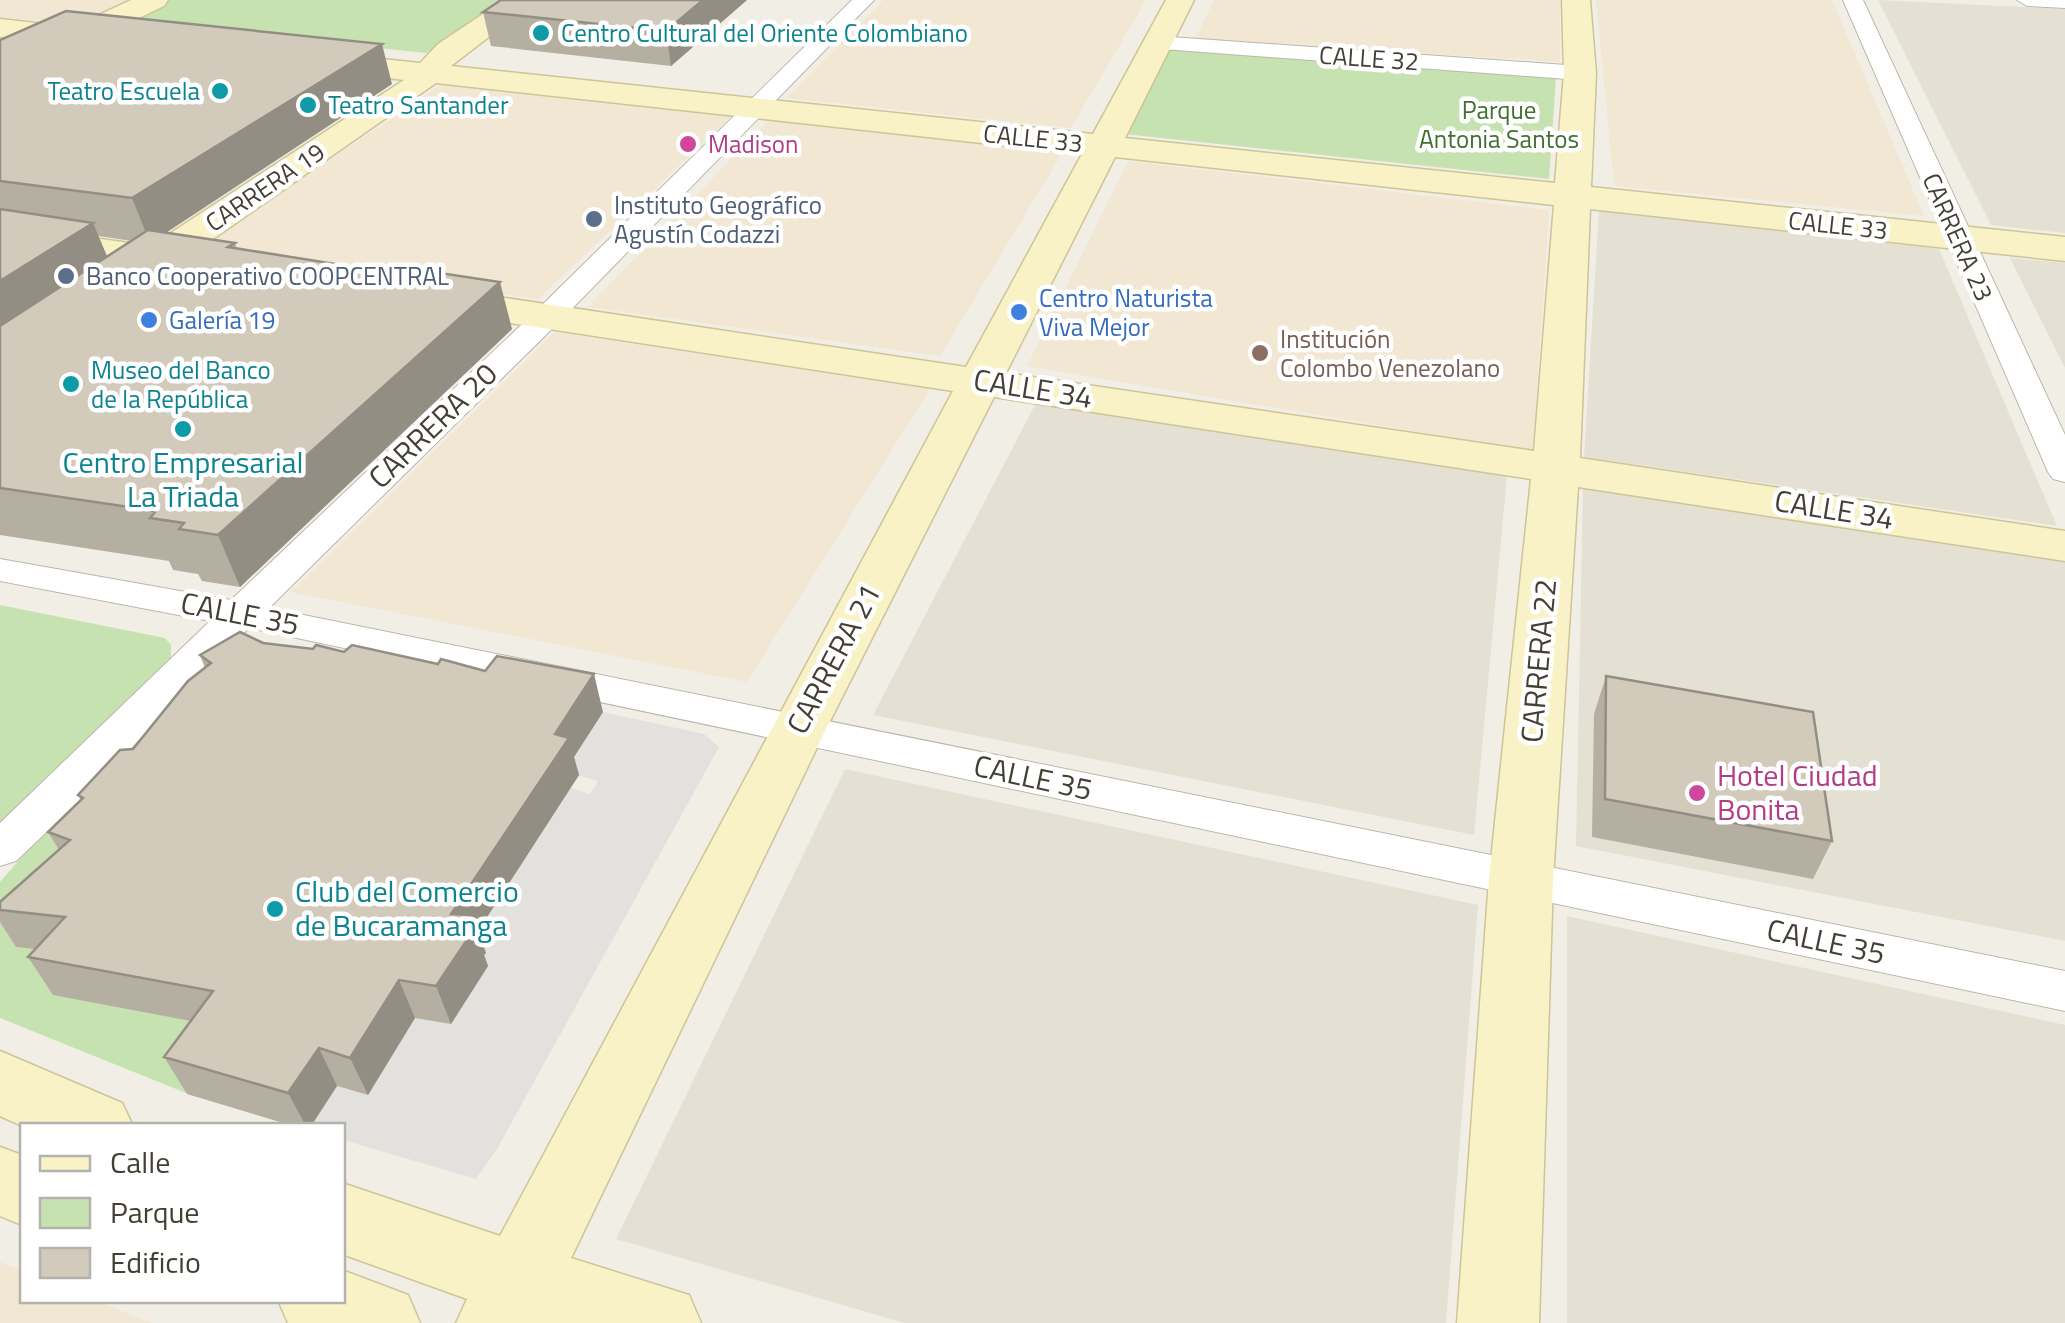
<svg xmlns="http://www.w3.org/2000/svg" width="2065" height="1323" viewBox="0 0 2065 1323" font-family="'Titillium Web',sans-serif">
<rect width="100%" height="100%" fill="#f1efe5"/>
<path fill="#e4e1d4" d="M1878 0 2065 9V233L1991 225Z
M1599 210 1939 249 2057 526 1584 457Z
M2010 258 2065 263V368Z
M1035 405 1507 476 1474 835 873 715Z
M1583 486 2065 562V941L1576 846Z
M845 769 1478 905 1446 1323H904L616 1239Z
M1567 916 2065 1025V1323H1567Z"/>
<path fill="#f1e7d2" d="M0 0H130L77 24 0 17Z
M883 0H1146L1071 128 787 98Z
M1214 0H1560V62L1195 39Z
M1596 0H1832L1924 216 1614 186Z
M445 82 733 115 538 299 198 249Z
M770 119 1063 152 940 356 588 307Z
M1128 161 1549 210 1533 451 1027 366Z
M555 332 930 389 747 682 291 592Z
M0 1262 22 1271V1300L96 1301 152 1323H0Z"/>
<path fill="#c7e2b1" d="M170 0H505L426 53 141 23 143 13Z
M1167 48 1556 78 1549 179 1124 134Z
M0 605 165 638 171 645V658L0 824Z
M45 830 95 846 88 955 251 1032 196 1097 0 1018V882Z"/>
<path fill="#e2e1dd" d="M603 712 704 734 719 747 497 1149 476 1179 343 1140 342 1126H311L337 1086 368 1095 415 1018 478 964 485 953 461 957 571 788 590 794 598 781 573 774 561 778Z"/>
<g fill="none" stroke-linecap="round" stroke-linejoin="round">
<g stroke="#bbb7a9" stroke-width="2">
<path id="street" d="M852 0H874L559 322 269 608 2065 971V1011L249 628 78 802 16 861 0 866V823L210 621 0 581V559L231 600 537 310Z
M1843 0H1863L2065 435V482L2053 479 2048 472Z
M2017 0H2065V8L2027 6Z
M1157 36 1580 66 1591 73 1580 80 1149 48 1146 43 1149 38Z"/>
</g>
<g stroke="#cdc498" stroke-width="3">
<path id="secondary" d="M131 0H168L164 6 108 33 111 38 107 44 81 45 0 81V60L41 41 0 37V19L73 27Z
M504 0H537L451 66 1093 134 1166 0H1194L1125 138 1555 183 1564 73 1562 0H1590L1596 73 1591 187 2065 237V261L1590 209 1580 458 2065 531V561L1578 487 1553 879 1539 1323H1457L1489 879 1531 479 994 397 826 729 571 1258 689 1295 701 1323H456L467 1299 342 1254V1183L500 1236 953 391 432 311 418 308 412 299 418 290 432 287 966 367 1082 154 436 83 193 253 202 255 208 263 202 271C189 274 181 271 169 272 153 273 147 282 129 277L123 269 126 266 0 247V225L151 246 404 80 305 68 300 61 305 54 316 52 420 63 438 44ZM1115 157 1554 205 1534 451 1006 373Z
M0 1051 122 1103 133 1126H22L0 1116Z
M0 1147 22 1155V1225L0 1216Z
M342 1270 408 1295 420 1323H288L278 1300H342Z"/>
</g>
<use href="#street" fill="#fff" fill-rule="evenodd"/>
<use href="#secondary" fill="#f9f2c7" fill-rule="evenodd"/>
</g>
<path fill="#b5afa2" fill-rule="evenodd" d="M501 0H747L671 66 491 46 483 12Z
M0 40 392 84 166 233 235 243 237 249 512 329 240 587 202 581 198 574 173 570 169 561 0 535ZM98 236 132 241 107 257Z
M263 643 603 712 574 757 579 775 478 931 486 953 484 955 488 966 451 1024 415 1018 368 1095 337 1086 311 1126H293L187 1094 164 1057 191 1021 53 995 28 957 35 949 16 947 0 922V902L59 850 48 832 81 801 78 795 133 749 205 668 200 655Z
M1606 676 1832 841 1813 879 1592 837 1594 714Z"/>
<path fill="#938e84" d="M703 0H747L671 66 666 31Z
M382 44 392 84 150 243 132 198Z
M93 223 112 268 0 342V281Z
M500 282 512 329 240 587 218 535Z
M594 674 603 712 574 757 579 775 478 931 486 953 484 955 488 966 451 1024 436 986 451 914 555 734Z
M399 980 415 1018 368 1095 350 1058Z
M319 1048 337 1086 311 1126H306L288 1093Z"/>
<path fill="#d2cbbc" stroke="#938e84" stroke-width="2.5" d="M501 0H703L666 31 483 12Z
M66 11 382 44 132 198 0 181V40Z
M0 209 93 223 0 281Z
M148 230 235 243 228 247 373 270 380 264 500 282 218 535 179 529 184 523 150 518 156 511 0 488V326Z
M240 632 263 643 313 649 316 645 344 652 352 645 438 664 441 659 485 671 497 656 594 674 555 734 569 738 451 914 472 915 465 927 475 928 436 986 399 980 350 1058 319 1048 288 1093 164 1057 213 991 28 957 65 917 0 910V902L70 840 48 832 83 798 78 795 120 750 133 749 188 681 211 663 200 655Z
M1606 676 1813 712 1832 841 1605 799Z"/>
<g fill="#0f9aa8" stroke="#fff" stroke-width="4">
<circle cx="541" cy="33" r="10"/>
<circle cx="220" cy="91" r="10"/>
<circle cx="308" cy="105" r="10"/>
<circle cx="71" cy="384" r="10"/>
<circle cx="183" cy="429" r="10"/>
<circle cx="275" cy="909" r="10"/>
</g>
<g fill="#d1479c" stroke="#fff" stroke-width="4">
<circle cx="688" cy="144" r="10"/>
<circle cx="1697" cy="793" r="10"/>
</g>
<g fill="#5c6f8a" stroke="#fff" stroke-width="4">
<circle cx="594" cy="219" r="10"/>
<circle cx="66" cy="276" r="10"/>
</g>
<g fill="#3f7fe0" stroke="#fff" stroke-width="4">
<circle cx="1019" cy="312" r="10"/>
<circle cx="149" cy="320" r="10"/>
</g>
<circle fill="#8d6e63" stroke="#fff" stroke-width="4" cx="1260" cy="353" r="10"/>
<g text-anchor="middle" stroke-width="9" stroke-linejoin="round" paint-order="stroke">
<g font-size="25" fill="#0d838f" stroke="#fff" text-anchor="start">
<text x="561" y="42">Centro Cultural del Oriente Colombiano</text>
<text x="200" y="100" text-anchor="end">Teatro Escuela</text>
<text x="328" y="114">Teatro Santander</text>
<text x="91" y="379">Museo del Banco<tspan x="91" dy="29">de la República</tspan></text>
</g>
<g font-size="25" fill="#433f35" stroke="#fff">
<text transform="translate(1369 58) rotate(4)" y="9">CALLE 32</text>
<text transform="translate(1033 138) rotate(6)" y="9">CALLE 33</text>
<text transform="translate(265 187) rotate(-34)" y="9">CARRERA 19</text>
<text transform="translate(1838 225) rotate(6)" y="9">CALLE 33</text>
<text transform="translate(1958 237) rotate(66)" y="9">CARRERA 23</text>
</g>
<g font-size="25" fill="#406f2e" stroke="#fff">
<text x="1499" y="119">Parque<tspan x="1499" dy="29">Antonia Santos</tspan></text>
</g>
<g font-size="25" fill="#b23c85" stroke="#fff" text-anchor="start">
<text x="708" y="153">Madison</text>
</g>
<g font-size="25" fill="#4e5e75" stroke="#fff" text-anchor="start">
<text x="614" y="214">Instituto Geográfico<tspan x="614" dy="29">Agustín Codazzi</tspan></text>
<text x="86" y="285">Banco Cooperativo COOPCENTRAL</text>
</g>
<g font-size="25" fill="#366cbe" stroke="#fff" text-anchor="start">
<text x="1039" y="307">Centro Naturista<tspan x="1039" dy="29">Viva Mejor</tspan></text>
<text x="169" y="329">Galería 19</text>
</g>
<g font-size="25" fill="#785e54" stroke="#fff" text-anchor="start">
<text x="1280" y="348">Institución<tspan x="1280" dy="29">Colombo Venezolano</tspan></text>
</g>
<g font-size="30" fill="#433f35" stroke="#fff">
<text transform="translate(1033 389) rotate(9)" y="10">CALLE 34</text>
<text transform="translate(433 426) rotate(-44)" y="10">CARRERA 20</text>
<text transform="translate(1834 510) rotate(9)" y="10">CALLE 34</text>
<text transform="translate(240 614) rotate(11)" y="10">CALLE 35</text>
<text transform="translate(834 659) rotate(-62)" y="10">CARRERA 21</text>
<text transform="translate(1539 661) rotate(-85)" y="10">CARRERA 22</text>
<text transform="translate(1033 778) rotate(12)" y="10">CALLE 35</text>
<text transform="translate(1826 942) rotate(12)" y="10">CALLE 35</text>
</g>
<g font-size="30" fill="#0d838f" stroke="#fff">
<text x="183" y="473">Centro Empresarial<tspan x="183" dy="34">La Triada</tspan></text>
<text x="295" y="902" text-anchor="start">Club del Comercio<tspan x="295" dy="34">de Bucaramanga</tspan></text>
</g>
<g font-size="30" fill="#b23c85" stroke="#fff" text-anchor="start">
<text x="1717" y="786">Hotel Ciudad<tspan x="1717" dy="34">Bonita</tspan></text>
</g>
</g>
<rect x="20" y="1123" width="325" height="180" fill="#ffffff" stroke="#b4b2ae" stroke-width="2.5"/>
<rect x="40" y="1156" width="50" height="15" fill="#f9f2c7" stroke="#b4b2ae" stroke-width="2.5"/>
<text x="110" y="1173" font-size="30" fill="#433f35">Calle</text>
<rect x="40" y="1198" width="50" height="30" fill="#c7e2b1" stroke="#b4b2ae" stroke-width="2.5"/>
<text x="110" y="1223" font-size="30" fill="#433f35">Parque</text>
<rect x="40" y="1248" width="50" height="30" fill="#d2cbbc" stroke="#b4b2ae" stroke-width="2.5"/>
<text x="110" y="1273" font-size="30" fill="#433f35">Edificio</text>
</svg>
